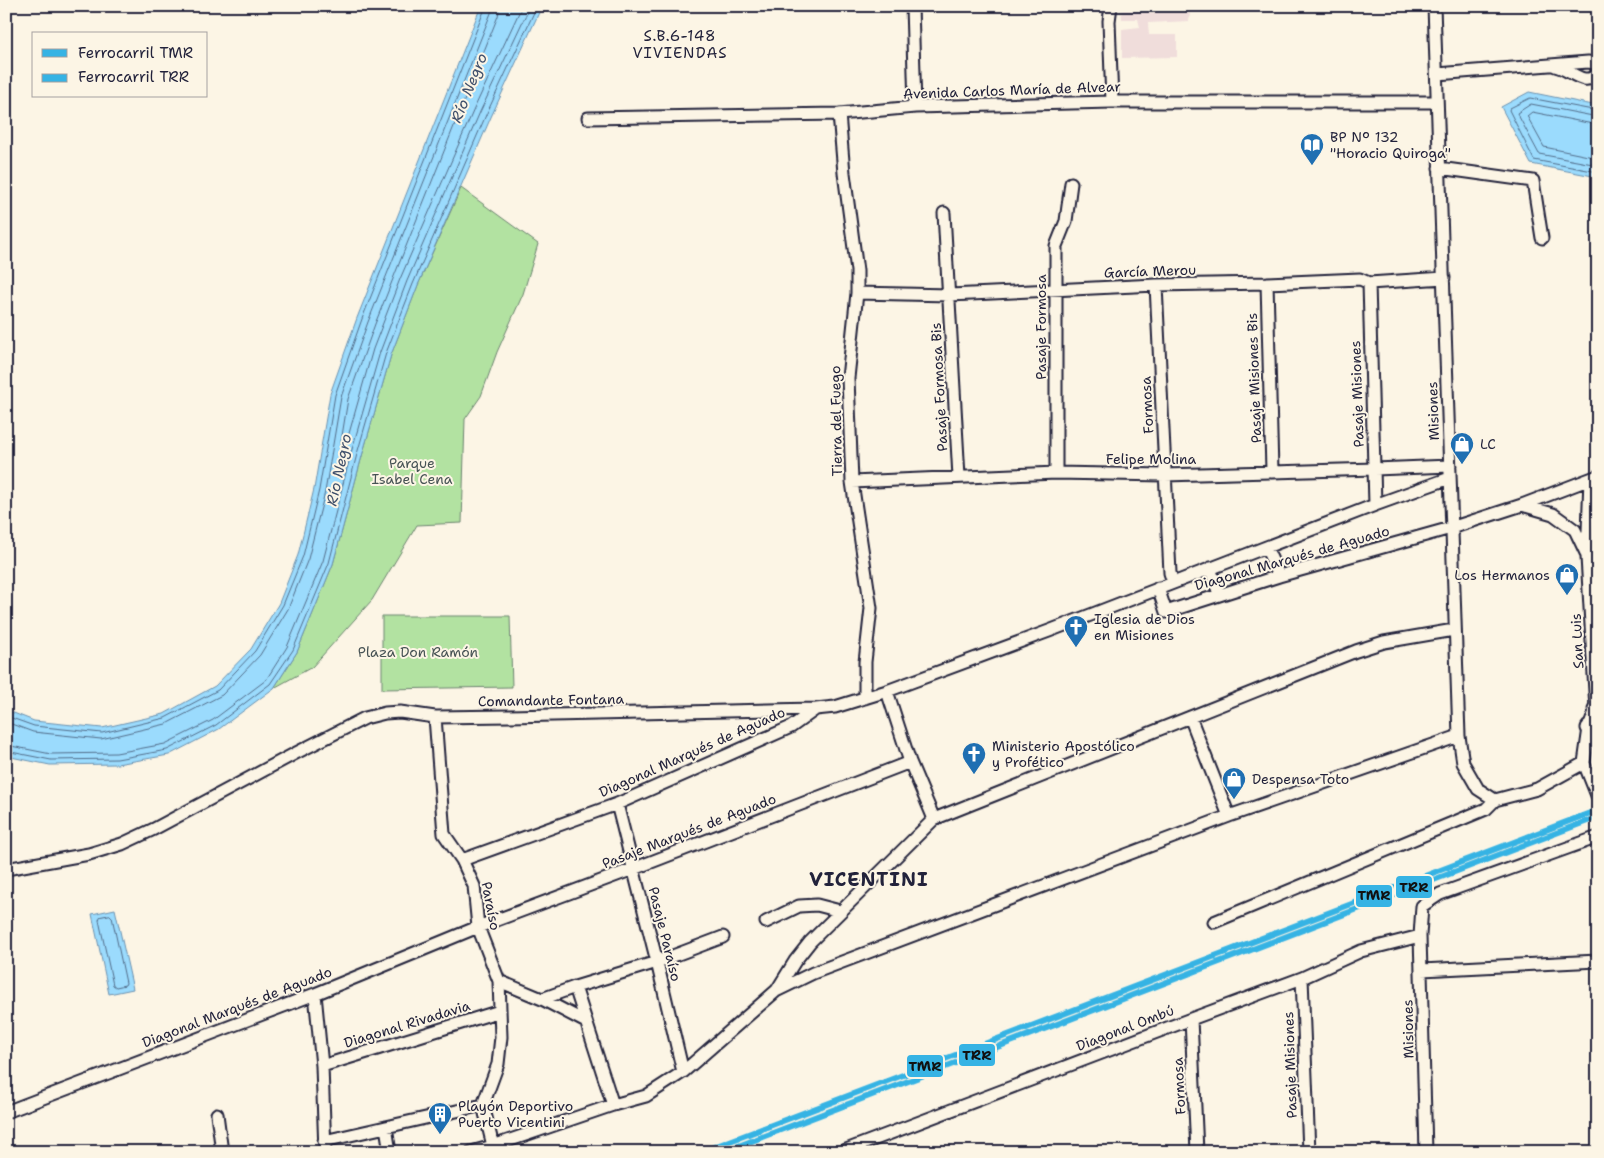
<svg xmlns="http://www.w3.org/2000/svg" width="1604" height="1158" viewBox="0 0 1604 1158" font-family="'Shantell Sans',sans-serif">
<rect width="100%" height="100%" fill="#fcf5e5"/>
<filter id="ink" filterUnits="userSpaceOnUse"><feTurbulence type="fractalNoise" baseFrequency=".02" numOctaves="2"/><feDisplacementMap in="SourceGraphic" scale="10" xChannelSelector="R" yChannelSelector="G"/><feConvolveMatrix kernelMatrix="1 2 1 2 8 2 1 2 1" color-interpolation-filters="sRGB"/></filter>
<g filter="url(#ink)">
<path fill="#f0dddb" d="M1121 6H1191L1189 21 1148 23 1149 35H1177V57L1122 58V29L1140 27 1138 19H1122Z"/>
<path fill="#b2e2a1" stroke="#6a826e" d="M461 188 538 244 523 294 497 352 481 396 465 419 462 523 417 525 372 600 312 667 274 688 297 652 333 564 362 456 391 355 418 285Z
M382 616H510L512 687 382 689Z"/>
<path fill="#9bdbfd" stroke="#6b91af" d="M481 6H542L491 117 418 285 391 355 362 456 333 564 297 652 274 688 219 729 169 755 117 764 50 765 6 756V710L34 721 102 728 164 714 215 686 251 649 279 603 298 555 314 489 330 394 357 318Z
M1529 92 1598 106V177L1531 164 1501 107Z
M115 909 133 989 109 994 92 914Z"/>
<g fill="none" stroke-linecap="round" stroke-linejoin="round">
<path stroke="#526c89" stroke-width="1" d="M500 6 498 16 375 324 348 399 341 442 342 445 346 444 373 349 400 279 474 109 522 6
M1598 111 1530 98 1510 108 1509 110 1534 160 1598 172
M1598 117 1531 104 1517 113 1539 154 1598 165
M1598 125 1532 112 1527 116 1544 147 1598 158
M6 716 34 726 102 733 165 718 218 690 255 651 283 605 303 556 319 490 335 395 362 319 486 6
M6 722 33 732 101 739 166 724 222 695 260 655 288 609 308 559 325 492 341 397 368 322 491 13 492 6
M6 745 51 754 116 753 165 744 213 720 266 680 287 647 323 561 351 453 380 352 407 281 480 112 530 6
M6 751 51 760 117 759 167 750 216 725 270 684 293 650 329 563 357 454 386 353 413 284 486 115 537 6
M110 915 112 917 126 983 125 985 116 987 113 985 99 920 100 917Z"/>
<g stroke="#22223b" stroke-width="15">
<path id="minor" d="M912 6 915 107
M1111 6 1109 21 1112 102
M1434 6 1459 736 1463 763 1478 789 1495 800
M1555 66C1571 69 1584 89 1598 73
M1437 74 1588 62 1595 63 1598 65
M839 114 844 173 857 271V293L848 378 852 482 871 608 865 662V698
M588 118 839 114 915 107 1112 102H1437
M1439 168 1533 181 1542 238
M944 213 959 477
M1267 283 1272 471
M1369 283 1375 505
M1156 285 1170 573 1173 582
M857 293 950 295 1156 285 1267 283 1360 279 1369 283 1444 278
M1056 473V246L1066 221 1071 183
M1590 479 1587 557 1596 709 1589 728 1584 763 1598 798
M852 482 1056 473 1165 475 1375 469 1450 466
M1522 505 1553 514 1575 530 1586 553
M1266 547 1279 576
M1210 568 1219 594
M1158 588 1166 612 1279 576 1451 528 1522 505 1598 476
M887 691 910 762 934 819
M435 717 444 834 462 860 474 886 478 927 499 981 542 999 586 1022
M1190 717 1229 816
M617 804 657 962 683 1072
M462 860 617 804 791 727 816 709
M6 869 89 854 122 844 154 829 296 753 365 718 385 713 400 712 435 717 510 716 816 709 835 707 887 691 1049 631 1375 505 1450 478
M766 922 799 906 817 905 840 911
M1214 922 1486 809 1495 800 1537 789 1584 763
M1422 970 1598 961
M1302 978 1309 1152
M575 987 613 1105
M777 990 795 961 810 942 934 819 1356 651 1384 642 1454 630
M315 994 322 1066 325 1152
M542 999 575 987 657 962 723 937
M1191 1019 1197 1152
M322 1066 500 1011
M483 1105 493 1146
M6 1112 315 994 478 927 633 869 910 762
M217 1114 222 1152
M386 1127 390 1152
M324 1141 483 1105 498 1064 501 1037 499 981
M471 1152 493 1146 613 1105 646 1096 683 1072 776 991 813 973 1229 816 1459 736
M841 1152 1191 1019 1302 978 1361 951 1420 936
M1426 1152 1420 936 1422 906 1440 894 1598 837"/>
</g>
<g stroke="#22223b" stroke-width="19">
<path id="major" d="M1596 709H1598
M1589 728 1598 725"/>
</g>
<use href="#minor" stroke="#fcf5e5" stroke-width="11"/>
<use href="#major" stroke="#fcf5e5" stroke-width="15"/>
<g stroke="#fcf5e5" stroke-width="10">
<path id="rail-1" d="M701 1152 1598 810"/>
</g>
<g stroke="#fcf5e5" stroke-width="10">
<path id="rail-2" d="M723 1152 1598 817"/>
</g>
<use href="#rail-1" stroke="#36b3e4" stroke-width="6"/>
<use href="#rail-2" stroke="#36b3e4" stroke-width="6"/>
</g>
</g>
<defs>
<g id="library-pin" transform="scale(1.25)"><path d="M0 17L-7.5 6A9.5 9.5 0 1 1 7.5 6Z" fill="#1f6fb2" stroke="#fcf5e5"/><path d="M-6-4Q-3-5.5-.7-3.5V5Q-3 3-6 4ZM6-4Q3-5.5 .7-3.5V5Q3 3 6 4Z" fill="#fff"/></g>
<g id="shop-pin" transform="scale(1.25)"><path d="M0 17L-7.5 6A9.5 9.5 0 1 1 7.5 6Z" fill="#1f6fb2" stroke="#fcf5e5"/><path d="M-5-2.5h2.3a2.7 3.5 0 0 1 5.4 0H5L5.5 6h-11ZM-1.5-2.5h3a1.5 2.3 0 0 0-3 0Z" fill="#fff"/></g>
<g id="church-pin" transform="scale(1.25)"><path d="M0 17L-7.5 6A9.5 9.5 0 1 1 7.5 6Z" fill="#1f6fb2" stroke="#fcf5e5"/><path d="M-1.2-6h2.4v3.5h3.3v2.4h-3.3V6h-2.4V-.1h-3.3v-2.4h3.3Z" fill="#fff"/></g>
<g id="building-pin" transform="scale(1.25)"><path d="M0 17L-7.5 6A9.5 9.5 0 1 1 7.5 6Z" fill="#1f6fb2" stroke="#fcf5e5"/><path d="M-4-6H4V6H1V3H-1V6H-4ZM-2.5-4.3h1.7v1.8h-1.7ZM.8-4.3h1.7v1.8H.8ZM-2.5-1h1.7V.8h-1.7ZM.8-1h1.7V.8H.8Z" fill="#fff"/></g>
</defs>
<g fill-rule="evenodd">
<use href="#library-pin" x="1312" y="145"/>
<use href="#shop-pin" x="1462" y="444"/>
<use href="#shop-pin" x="1567" y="575"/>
<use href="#church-pin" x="1076" y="627"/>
<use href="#church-pin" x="974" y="754"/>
<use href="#shop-pin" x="1234" y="779"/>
<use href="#building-pin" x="440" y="1114"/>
</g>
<g text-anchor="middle" stroke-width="4" stroke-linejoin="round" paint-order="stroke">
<g font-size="14" fill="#22223b" stroke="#fcf5e5">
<text transform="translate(1012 90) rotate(-2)" y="5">Avenida Carlos María de Alvear</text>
<text transform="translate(1150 271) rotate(-2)" y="5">García Merou</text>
<text transform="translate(1041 327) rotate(-90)" y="5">Pasaje Formosa</text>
<text transform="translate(1254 378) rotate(-92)" y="5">Pasaje Misiones Bis</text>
<text transform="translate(939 387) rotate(-93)" y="5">Pasaje Formosa Bis</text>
<text transform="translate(1357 394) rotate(-92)" y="5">Pasaje Misiones</text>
<text transform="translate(1147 405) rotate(-93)" y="5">Formosa</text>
<text transform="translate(1433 411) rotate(-92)" y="5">Misiones</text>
<text transform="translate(836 421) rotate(-91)" y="5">Tierra del Fuego</text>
<text x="1151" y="464">Felipe Molina</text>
<text transform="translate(1292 558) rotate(-16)" y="5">Diagonal Marqués de Aguado</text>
<text transform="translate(1577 641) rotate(-93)" y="5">San Luis</text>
<text transform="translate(551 700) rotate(-1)" y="5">Comandante Fontana</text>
<text transform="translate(692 752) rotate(-24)" y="5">Diagonal Marqués de Aguado</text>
<text transform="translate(689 831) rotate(-21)" y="5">Pasaje Marqués de Aguado</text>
<text transform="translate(491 906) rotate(79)" y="5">Paraíso</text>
<text transform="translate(665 934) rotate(76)" y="5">Pasaje Paraíso</text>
<text transform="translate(237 1007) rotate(-21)" y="5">Diagonal Marqués de Aguado</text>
<text transform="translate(407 1024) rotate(-17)" y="5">Diagonal Rivadavia</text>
<text transform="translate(1125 1028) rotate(-21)" y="5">Diagonal Ombú</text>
<text transform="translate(1408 1029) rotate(-91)" y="5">Misiones</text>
<text transform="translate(1290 1065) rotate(-92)" y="5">Pasaje Misiones</text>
<text transform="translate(1179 1086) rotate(-93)" y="5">Formosa</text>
</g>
<g font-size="14" fill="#22223b" stroke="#fcf5e5" text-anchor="start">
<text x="1330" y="142">BP N° 132<tspan x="1330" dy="16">"Horacio Quiroga"</tspan></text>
<text x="1480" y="449">LC</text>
<text x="1550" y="580" text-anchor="end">Los Hermanos</text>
<text x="1094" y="624">Iglesia de Dios<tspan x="1094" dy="16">en Misiones</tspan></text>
<text x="992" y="751">Ministerio Apostólico<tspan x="992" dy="16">y Profético</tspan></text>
<text x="1252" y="784">Despensa Toto</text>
<text x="458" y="1111">Playón Deportivo<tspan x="458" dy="16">Puerto Vicentini</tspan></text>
</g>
<g font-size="14" fill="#465254" stroke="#fcf5e5">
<text x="412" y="468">Parque<tspan x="412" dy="16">Isabel Cena</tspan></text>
<text x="418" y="657">Plaza Don Ramón</text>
</g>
<g font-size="15" letter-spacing="1" fill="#22223b" stroke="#fcf5e5">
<text x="680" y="41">S.B.6-148<tspan x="680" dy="17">VIVIENDAS</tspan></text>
</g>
<g font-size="15" font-style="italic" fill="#40506c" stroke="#fcf5e5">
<text transform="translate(469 88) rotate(-68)" y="5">Río Negro</text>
<text transform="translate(339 470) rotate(-78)" y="5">Río Negro</text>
</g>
<g font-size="19" font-weight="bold" letter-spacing="1" fill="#22223b" stroke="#fcf5e5">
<text x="869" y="886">VICENTINI</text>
</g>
</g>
<g stroke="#fcf5e5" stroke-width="2">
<rect x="1395" y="875" width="38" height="24" rx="5" fill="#36b3e4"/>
<rect x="1355" y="884" width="38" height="24" rx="5" fill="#36b3e4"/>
<rect x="958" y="1043" width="38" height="24" rx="5" fill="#36b3e4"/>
<rect x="906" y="1054" width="38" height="24" rx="5" fill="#36b3e4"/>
</g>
<g font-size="14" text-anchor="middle" font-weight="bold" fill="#111">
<text x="1414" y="892">TRR</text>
<text x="1374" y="900">TMR</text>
<text x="977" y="1060">TRR</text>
<text x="925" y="1071">TMR</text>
</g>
<rect width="1604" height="1158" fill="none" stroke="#fcf5e5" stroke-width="25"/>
<rect x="12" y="12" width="1579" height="1133" fill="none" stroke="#22223b" stroke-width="2" filter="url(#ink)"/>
<rect x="32" y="32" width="175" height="65" fill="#fcf5e5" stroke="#a5a1a1"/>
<rect x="42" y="49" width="25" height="8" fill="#36b3e4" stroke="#a5a1a1"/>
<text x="78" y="58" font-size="15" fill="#22223b">Ferrocarril TMR</text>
<rect x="42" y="74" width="25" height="8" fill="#36b3e4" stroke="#a5a1a1"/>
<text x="78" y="82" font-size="15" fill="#22223b">Ferrocarril TRR</text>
</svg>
